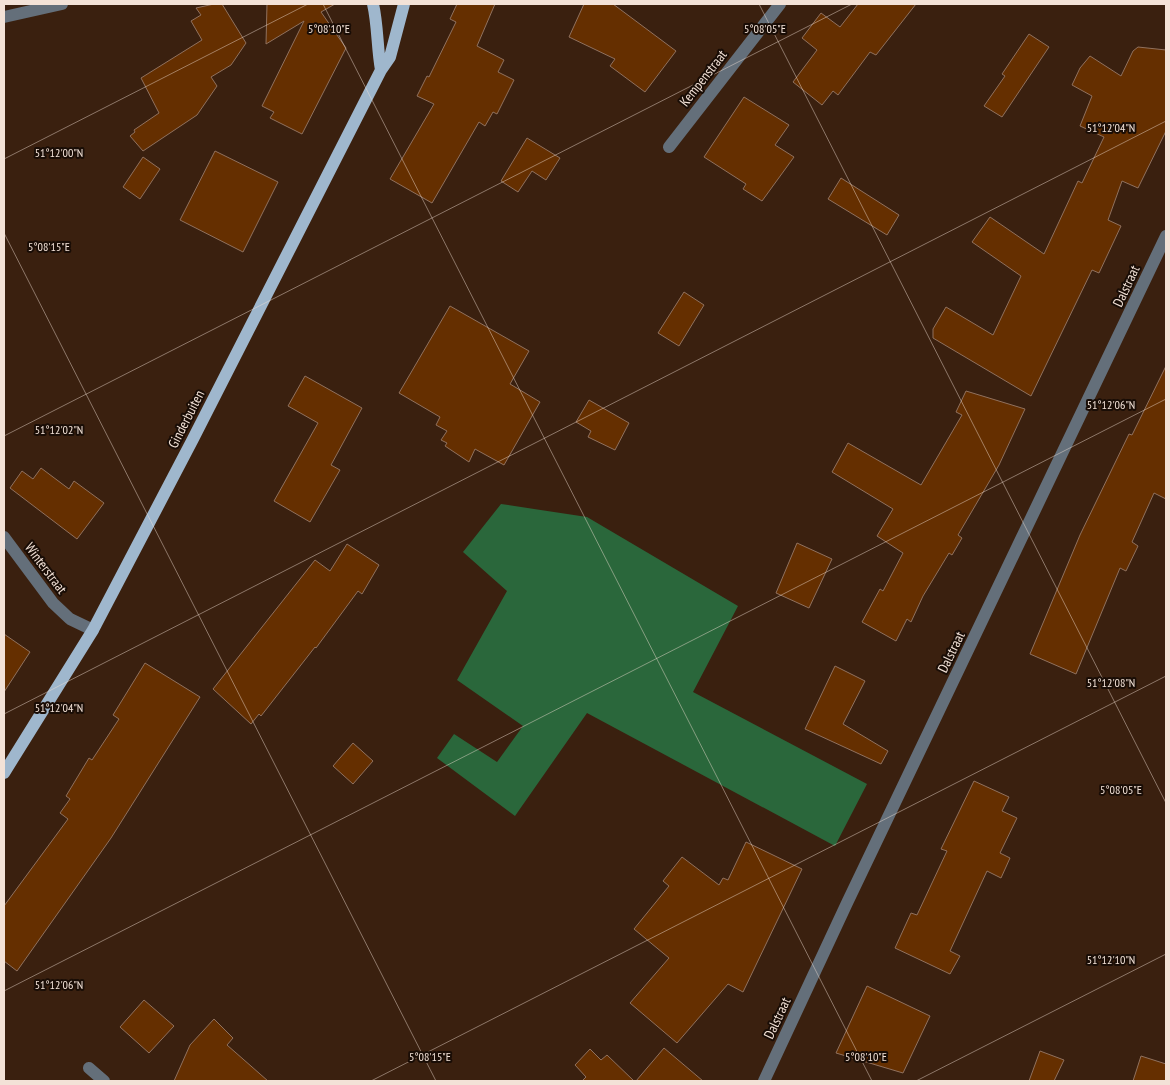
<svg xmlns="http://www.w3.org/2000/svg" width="1170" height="1085" viewBox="0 0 1170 1085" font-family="'PT Sans Narrow',sans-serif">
<rect width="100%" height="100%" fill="#3a200f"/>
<path fill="#2a673b" d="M501 504 587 517 738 606 693 692 867 784 835 846 587 713 515 816 437 758 454 734 497 762 523 726 457 680 507 591 463 552Z"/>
<path fill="#652f00" stroke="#90715e" d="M214 4H222L246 43 231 65 211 77 217 86 197 115 143 151 130 136 135 132 134 130 159 113 141 78 202 40 191 21 201 15 196 8Z
M267 4H335L321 12 346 48 302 134 270 118 274 112 262 106 304 21 266 44Z
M457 4H495L477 46 504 60 498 72 514 80 497 114 493 112 485 126 479 122 432 203 390 179 434 104 417 96 427 76 429 77 456 22 450 19Z
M584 4H613L676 51 645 92 610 66 615 59 569 37Z
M858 4H916L876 55 870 52 838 95 833 91 822 105 793 82 817 50 802 38 821 13 840 27Z
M1029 34 1049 47 1002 117 984 106 1005 76 1002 74Z
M1138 47 1166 50V131L1138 188 1122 181 1108 220 1121 226 1099 273 1092 270 1031 396 933 338V329L946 307 993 335 1021 276 972 242 990 217 1044 254 1078 181 1082 183 1104 137 1080 126 1092 96 1072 85 1080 68 1090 56 1121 76 1133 51Z
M744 97 789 125 775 145 794 157 762 201 743 189 746 184 704 157Z
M527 138 560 158 546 180 532 171 518 192 501 181Z
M215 151 278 182 243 252 180 220Z
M143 157 160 169 140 199 123 187Z
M841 178 899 215 887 235 828 199Z
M684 292 704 305 679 346 658 333Z
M450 306 529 351 510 384 540 402 504 465 475 449 469 462 445 446 447 443 441 440 447 431 436 425 440 417 399 393Z
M1166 366V499L1154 493 1132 542 1138 546 1126 571 1120 568 1076 674 1030 654 1080 535 1129 434 1132 435Z
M305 376 362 408 331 465 340 470 310 522 274 501 318 423 288 406Z
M966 391 1025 409 999 465 958 535 962 538 952 555 949 553 923 596 911 622 907 619 896 641 862 622 880 589 883 591 903 553 877 536 893 509 832 472 848 443 921 485 962 415 956 412Z
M589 400 629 423 615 450 588 437 591 431 576 422Z
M41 468 69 489 74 481 104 503 77 539 10 488 22 471 33 479Z
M797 543 832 559 809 608 776 593Z
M347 544 379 565 362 594 358 591 316 648 315 647 261 716 259 714 251 724 213 689 315 560 330 571Z
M4 634 30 652 4 692Z
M145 663 200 697 111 838 17 971 4 961V906L68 819 60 813 70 799 66 796 89 758 92 760 119 719 113 715Z
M835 666 865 681 843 724 888 751 881 764 805 729Z
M353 743 373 761 353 784 333 766Z
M974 781 1009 797 1002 811 1017 818 1000 853 1010 858 1001 878 987 871 950 951 960 956 950 974 895 948 911 913 917 915 947 851 941 849Z
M746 842 802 869 743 992 728 984 677 1043 630 1003 669 958 634 929 669 886 663 881 682 857 719 885 723 878 728 880Z
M867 986 930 1016 903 1073 836 1053Z
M144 1000 174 1026 149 1053 120 1027Z
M214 1019 233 1038 227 1045 268 1081H174L190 1045Z
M664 1048 703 1081H636Z
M590 1049 601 1060 607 1055 634 1081H582L586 1077 575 1065Z
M1040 1051 1064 1060 1054 1081H1029Z
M1141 1056 1166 1064V1081H1133Z"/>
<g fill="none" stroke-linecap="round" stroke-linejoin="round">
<path stroke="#646f7a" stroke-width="12" d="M4 17 62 4
M669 147 780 4
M4 537 53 603 70 619 93 630
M89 1068 104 1081
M764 1081 847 903 1166 236"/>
<path stroke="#9fb7cd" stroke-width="12" d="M373 4C378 26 377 48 381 70
M4 773 93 630 193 439 381 70 390 57 404 4"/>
</g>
<path fill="none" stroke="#f3e2d7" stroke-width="1" stroke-opacity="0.45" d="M323 4 872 1081M759 4 1166 803M4 159 308 4M4 233 436 1081M4 436 852 4M4 714 1166 121M4 991 1166 399M371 1081 1166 676M916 1081 1166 954"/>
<g text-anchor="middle" stroke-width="4" stroke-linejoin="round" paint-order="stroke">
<g font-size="14" fill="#f3e2d7" stroke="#190d06">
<text transform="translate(703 78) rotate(-52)" y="5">Kempenstraat</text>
<text transform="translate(1126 286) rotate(-65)" y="5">Dalstraat</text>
<text transform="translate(186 419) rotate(-63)" y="5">Ginderbuiten</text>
<text transform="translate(46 568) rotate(53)" y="5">Winterstraat</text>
<text transform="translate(951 652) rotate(-64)" y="5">Dalstraat</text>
<text transform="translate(777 1018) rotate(-65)" y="5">Dalstraat</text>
</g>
</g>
<g font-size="12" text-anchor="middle" fill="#f3e2d7" stroke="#190d06" stroke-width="4" stroke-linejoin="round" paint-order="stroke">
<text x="329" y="33">5°08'10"E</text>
<text x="765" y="33">5°08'05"E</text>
<text x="1111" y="132">51°12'04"N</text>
<text x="59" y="157">51°12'00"N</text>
<text x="49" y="251">5°08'15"E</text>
<text x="1111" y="409">51°12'06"N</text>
<text x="59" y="434">51°12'02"N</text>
<text x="1111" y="687">51°12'08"N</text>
<text x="59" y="712">51°12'04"N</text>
<text x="1121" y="794">5°08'05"E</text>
<text x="1111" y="964">51°12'10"N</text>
<text x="59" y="989">51°12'06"N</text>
<text x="430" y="1061">5°08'15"E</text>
<text x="866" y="1061">5°08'10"E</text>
</g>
<rect width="1170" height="1085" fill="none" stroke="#f3e2d7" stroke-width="10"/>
</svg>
